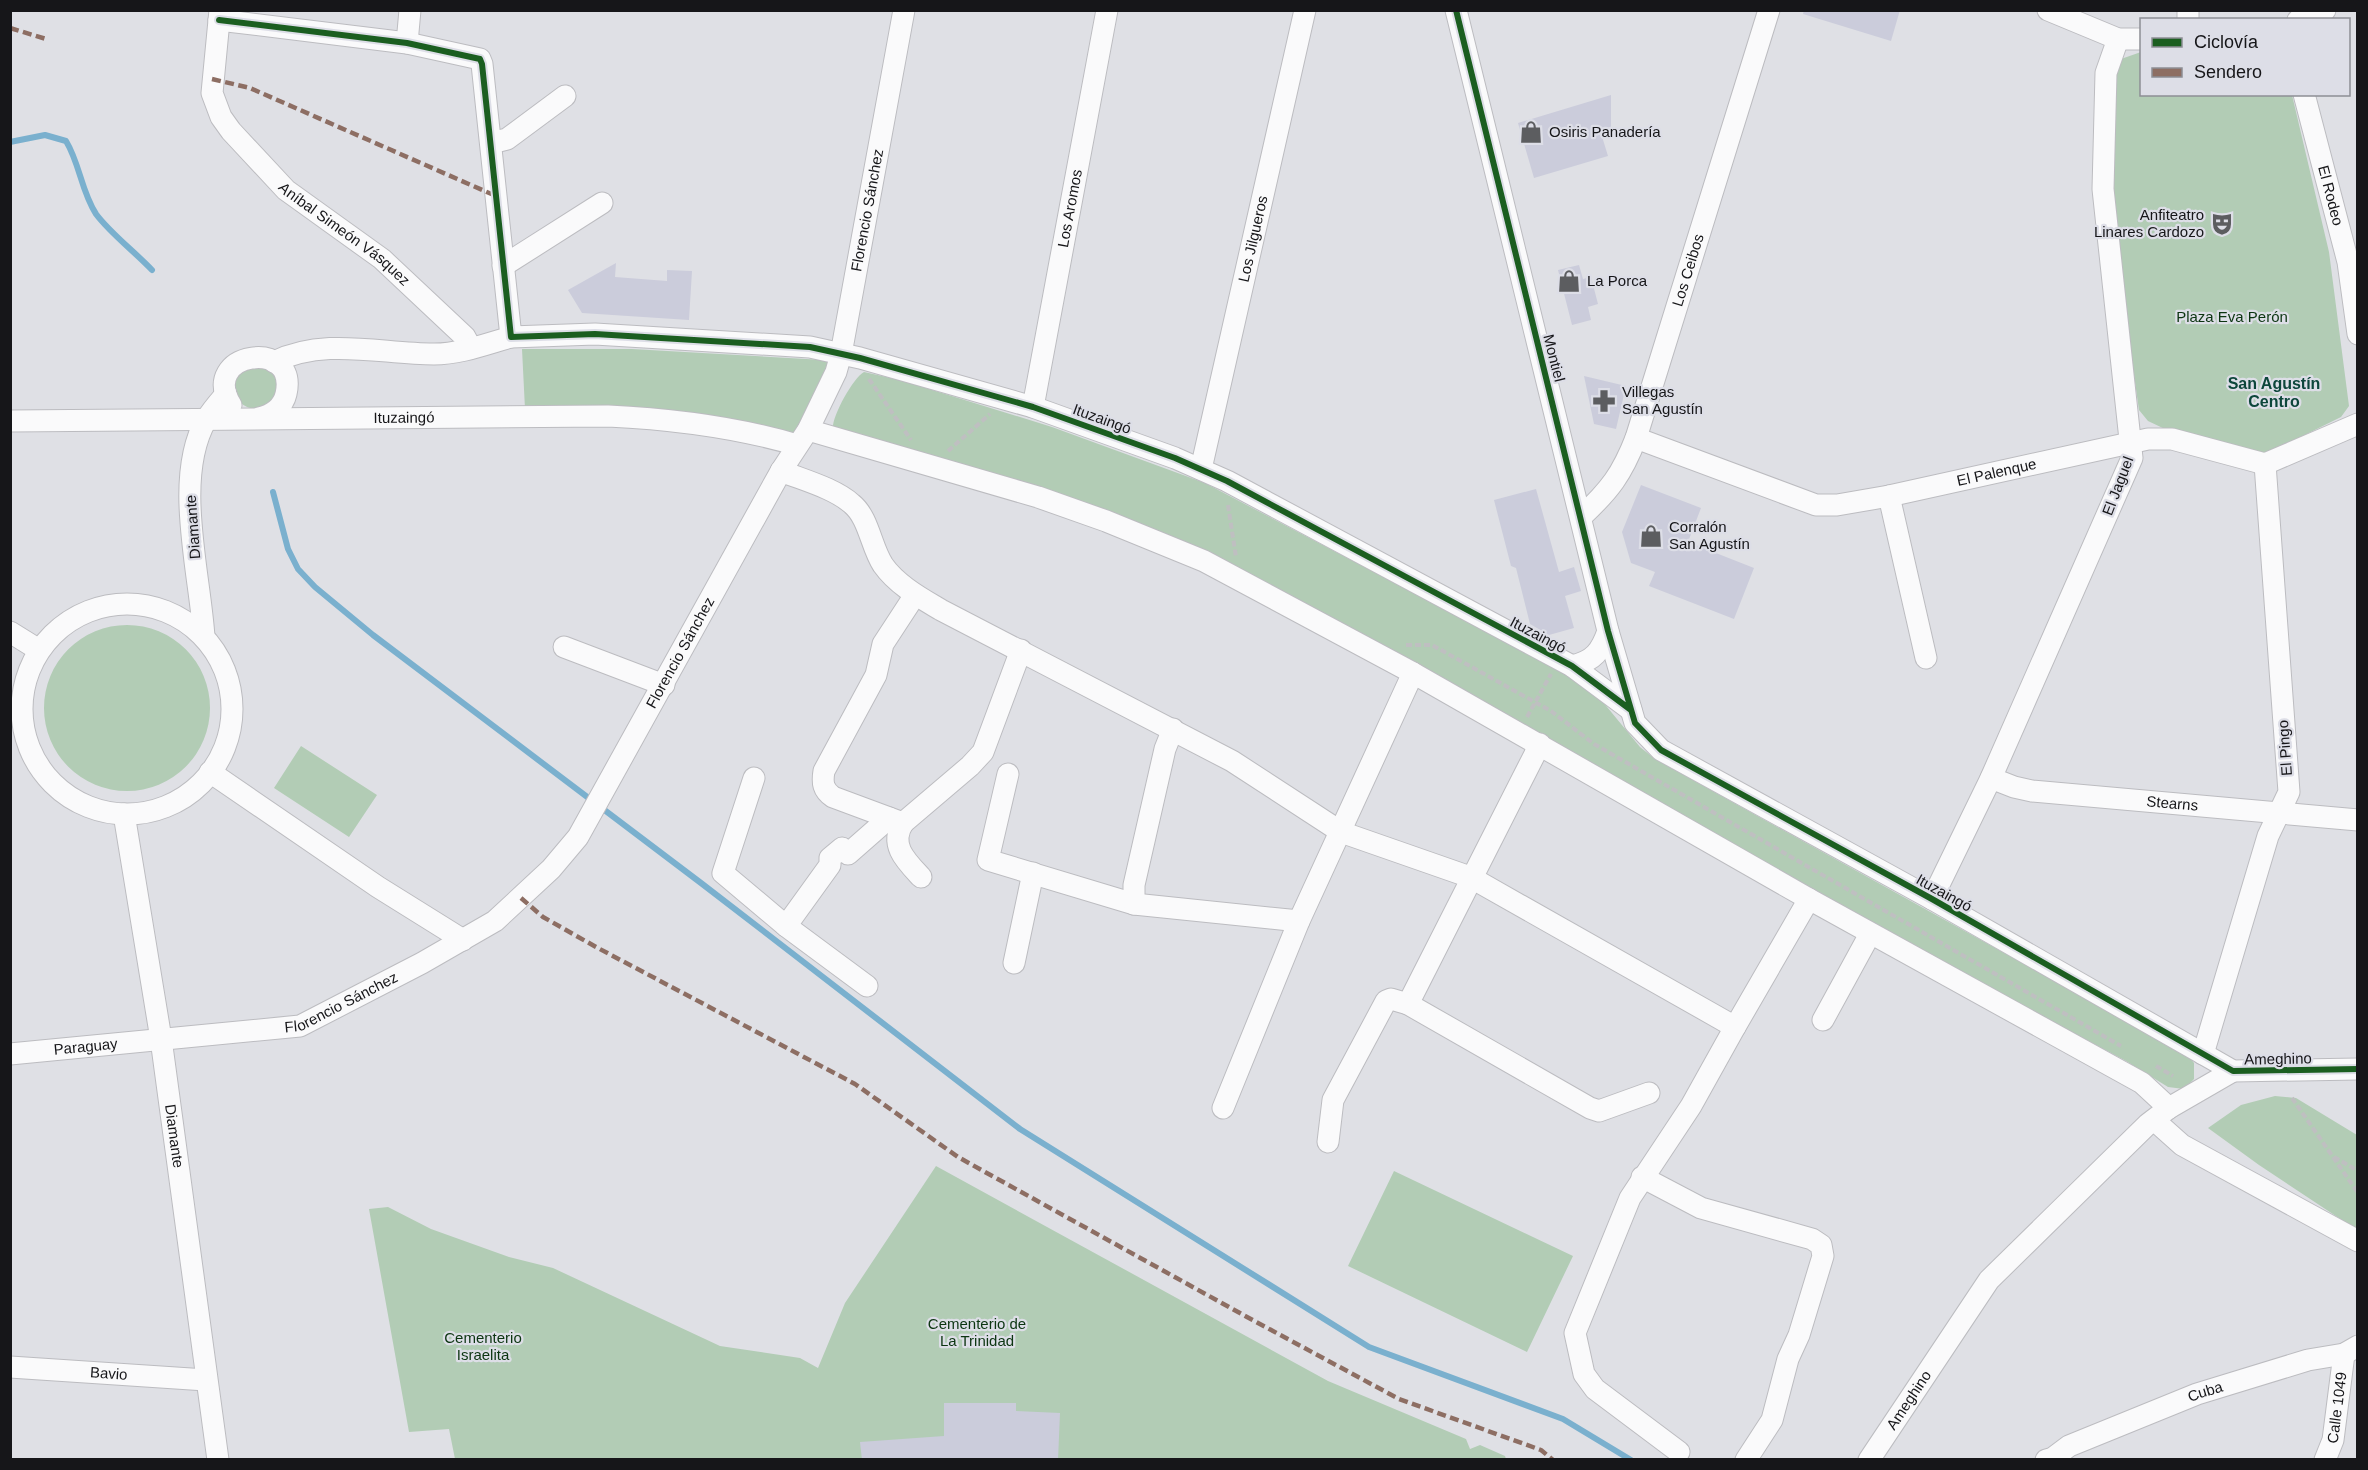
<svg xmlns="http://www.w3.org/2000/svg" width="2368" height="1470" viewBox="0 0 2368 1470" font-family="Helvetica,sans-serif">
<rect width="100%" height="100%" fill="#dfe0e5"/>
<path fill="#b2ccb5" d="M2141 52 2142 94 2292 95 2329 252 2349 406 2341 417 2266 454 2167 430 2148 421 2139 410 2122 291 2112 189 2114 70 2121 59Z
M522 349H632L824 360 831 365 800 431 793 433 744 425 525 409Z
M234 387a22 22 0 1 1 44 0a22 22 0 1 1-44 0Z
M864 372 900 380 1052 427 1205 483 1567 674 1598 696 1640 747 1655 759 2188 1055 2194 1063V1079L2184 1089 2168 1087 2126 1061 1978 982 1313 609 833 427C833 415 853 378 864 372Z
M44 708a83 83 0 1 1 166 0a83 83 0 1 1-166 0Z
M301 746 377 795 349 837 274 788Z
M2275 1096 2296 1098 2357 1135V1230L2259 1165 2208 1128 2241 1105Z
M936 1166 1328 1381 1466 1439 1470 1449 1480 1445 1505 1456 1506 1459H455L449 1429 409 1432 369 1209 388 1207 431 1229 509 1257 553 1268 720 1346 800 1358 818 1368 845 1303Z
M1394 1171 1573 1256 1527 1352 1348 1266Z"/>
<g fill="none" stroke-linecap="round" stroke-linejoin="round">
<path stroke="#7ab0ce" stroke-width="6" d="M10 142 45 135 66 141C80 164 81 191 96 214 110 233 135 252 152 270
M273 492 288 549 298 569 315 587 373 635 701 883 1020 1129 1369 1347 1563 1419 1631 1460"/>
</g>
<path fill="#cbccdb" d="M1804 10H1900L1891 41 1803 14Z
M1611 95V127L1600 130 1608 156 1534 178 1518 123Z
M616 263 615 277 667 281V270L692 271 689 320 582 313 568 290Z
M1579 265 1583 279 1591 277 1598 304 1588 307 1591 320 1572 325 1558 270Z
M1584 376 1626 386 1616 429 1594 424Z
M1641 485 1701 508 1688 542 1754 568 1734 619 1649 586 1655 572 1631 563 1622 532Z
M1536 489 1559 572 1574 567 1581 591 1565 596 1574 628 1549 635 1530 624 1516 568 1511 566 1494 500Z
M944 1403H1016V1411L1060 1413 1058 1460H862L860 1442 944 1436Z"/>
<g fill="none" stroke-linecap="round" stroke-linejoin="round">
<g stroke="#bcbcc0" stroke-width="23">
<g id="minor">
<path id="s1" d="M220 10 212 93 221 117 231 131 286 190 382 259 465 337 471 348"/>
<path d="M1456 10 1608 631 1635 723 1661 750 1932 899 2233 1071 2358 1069"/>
<path d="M2048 10 2118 39H2142"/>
<path d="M219 20 407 43 480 59 482 64 511 337 595 334 810 347 860 358 1033 407 1175 458 1227 481 1572 666 1631 710"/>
<path d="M2188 20V10"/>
<path d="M2298 20 2325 10"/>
<path d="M407 43 410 10"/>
<path id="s2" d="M2304 94 2348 262 2358 334"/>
<path d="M491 143 507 139 565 96"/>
<path d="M503 266 602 203"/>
<path d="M274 362C325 337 380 354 434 354 460 354 486 344 511 337"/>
<path d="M231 405C198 352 299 337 286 394 283 407 272 415 259 418"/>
<path id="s3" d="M1033 407 1107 10"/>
<path id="s4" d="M10 421 608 416C671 419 736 427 797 445"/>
<path d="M808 430 1038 497 1106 521 1204 561 1413 673 1809 899 2142 1083 2169 1108"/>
<path id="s5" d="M1636 438 1816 505H1837L1889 496 2148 439H2172L2265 464 2358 424"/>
<path id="s6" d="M1201 469 1305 10"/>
<path d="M781 471C803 480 834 488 852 504 869 518 871 547 883 565 897 585 921 598 941 610L1232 761 1341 832 1470 877 1735 1027 1809 899"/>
<path d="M1889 496 1926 658"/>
<path id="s7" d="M1581 517C1610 490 1622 474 1636 438L1769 10"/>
<path d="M915 595 883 644 876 675 824 771C822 783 823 790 833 797L903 823 970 766 983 752 1021 650"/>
<circle cx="127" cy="709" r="105"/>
<path d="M10 632 39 650"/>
<path d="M204 637C200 573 173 478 206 420 211 411 219 402 226 394"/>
<path d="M564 647 664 685"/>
<path d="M1572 666C1594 661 1601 651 1608 631"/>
<path d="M1540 744 1408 1004 1590 1108 1599 1111 1649 1093"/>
<path d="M210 772 378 887 463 940"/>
<path d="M1008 774 988 860 1134 904 1299 921"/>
<path d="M754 778 723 873 786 926 867 986"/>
<path id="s8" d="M1991 778 2014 787 2032 791 2358 820"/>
<path id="s9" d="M124 814 161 1039 218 1460"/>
<path d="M903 823C889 845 906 861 921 877"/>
<path d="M1932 899 1991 778 2132 458 2103 189 2106 73 2118 39"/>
<path d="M1134 904V885L1165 749 1173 729"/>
<path d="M786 926 830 865V858L842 848 848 854 889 818"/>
<path d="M1014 963 1033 873"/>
<path d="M1823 1020 1870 934"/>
<path id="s10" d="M10 1054 300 1026 422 963 495 921 551 869 578 837 781 471 808 430 836 372 841 354 904 10"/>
<path d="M2203 1054 2268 836 2289 792 2265 464"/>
<path d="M1223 1108 1299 921 1413 673"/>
<path d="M2154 1120 2182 1145 2358 1241"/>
<path d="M1328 1142 1333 1100 1386 1001 1391 999 1408 1004"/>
<path d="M1642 1177 1701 1208 1812 1239 1821 1245 1823 1256 1799 1335 1788 1359 1772 1420 1746 1460"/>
<path id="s11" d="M10 1367 206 1380"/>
<path d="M1679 1452 1595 1389 1584 1374 1575 1333 1630 1198 1691 1106 1735 1027"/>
<path id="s12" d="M1869 1460 1989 1280 2148 1124 2169 1108 2233 1071"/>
<path id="s13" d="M2046 1460 2053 1458 2069 1446 2197 1394 2308 1360 2344 1354 2358 1346"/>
<path id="s14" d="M2325 1460 2333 1440 2344 1354"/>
</g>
</g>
<path stroke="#bfbfc1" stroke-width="4" stroke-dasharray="6 3" stroke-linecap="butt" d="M869 379 911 440
M948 451 990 414
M1228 505 1236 557
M1406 645H1432L1551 711 1594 744 2121 1046
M1527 717 1551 674
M2156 1066 2173 1076
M2292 1098 2358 1193
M2334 1157 2358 1171"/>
<use href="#minor" stroke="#fafafb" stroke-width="21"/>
<path stroke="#8d6e63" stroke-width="4.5" stroke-dasharray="9 4.5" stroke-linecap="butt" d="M10 28 46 39
M212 79 250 88 496 196
M521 898 543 917 596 947 855 1084 958 1157 1247 1317 1399 1399 1541 1450 1553 1460"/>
<g stroke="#dddee7" stroke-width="10">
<path id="cycleway" d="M1456 10 1608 631 1635 723 1661 750 1932 899 2233 1071 2358 1069
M219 20 407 43 480 59 482 64 511 337 595 334 810 347 860 358 1033 407 1175 458 1227 481 1572 666 1631 710"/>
</g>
<use href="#cycleway" stroke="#1b5e20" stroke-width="6"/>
</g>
<defs>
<g id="shop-bare" transform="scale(1.8)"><path d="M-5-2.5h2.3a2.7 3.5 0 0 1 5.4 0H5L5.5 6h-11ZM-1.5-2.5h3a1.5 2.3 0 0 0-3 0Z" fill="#5c5d60" stroke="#dddee7" stroke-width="2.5" paint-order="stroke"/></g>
<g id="theatre-bare" transform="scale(1.8)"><path d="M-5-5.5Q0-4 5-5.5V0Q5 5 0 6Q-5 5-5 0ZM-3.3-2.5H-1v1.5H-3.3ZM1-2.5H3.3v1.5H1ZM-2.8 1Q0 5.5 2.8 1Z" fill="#5c5d60" stroke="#dddee7" stroke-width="2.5" paint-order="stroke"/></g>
<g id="pharmacy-bare" transform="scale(1.8)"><path d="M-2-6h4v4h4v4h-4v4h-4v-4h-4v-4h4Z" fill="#5c5d60" stroke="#dddee7" stroke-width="2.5" paint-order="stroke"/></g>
</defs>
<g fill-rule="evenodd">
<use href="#shop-bare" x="1531" y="132"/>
<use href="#theatre-bare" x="2222" y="224"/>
<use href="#shop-bare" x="1569" y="281"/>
<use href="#pharmacy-bare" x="1604" y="401"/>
<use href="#shop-bare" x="1651" y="536"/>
</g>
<g text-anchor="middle" stroke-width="4.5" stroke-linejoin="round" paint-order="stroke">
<g font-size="15" fill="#161619" stroke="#dddee7" text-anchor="start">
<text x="1549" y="137">Osiris Panadería</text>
<text x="2204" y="220" text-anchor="end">Anfiteatro<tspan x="2204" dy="17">Linares Cardozo</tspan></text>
<text x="1587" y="286">La Porca</text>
<text x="1622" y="397">Villegas<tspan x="1622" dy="17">San Agustín</tspan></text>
<text x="1669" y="532">Corralón<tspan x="1669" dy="17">San Agustín</tspan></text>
</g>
<g font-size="15" fill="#161619" stroke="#dddee7">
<text dy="5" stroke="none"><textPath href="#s2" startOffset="105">El Rodeo</textPath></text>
<text dy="5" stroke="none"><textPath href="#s3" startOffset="202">Los Aromos</textPath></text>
<text dy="5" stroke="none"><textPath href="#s10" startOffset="1328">Florencio Sánchez</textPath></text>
<text dy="5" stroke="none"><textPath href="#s1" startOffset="280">Aníbal Simeón Vásquez</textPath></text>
<text dy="5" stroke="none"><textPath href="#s6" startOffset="236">Los Jilgueros</textPath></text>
<text dy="5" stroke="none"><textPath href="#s7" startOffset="273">Los Ceibos</textPath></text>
<text transform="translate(1554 358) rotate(76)" y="5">Montiel</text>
<text dy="5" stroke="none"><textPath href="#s4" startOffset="394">Ituzaingó</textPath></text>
<text transform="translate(1102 419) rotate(20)" y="5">Ituzaingó</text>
<text dy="5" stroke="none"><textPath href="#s5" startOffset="376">El Palenque</textPath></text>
<text transform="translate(2118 486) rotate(-69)" y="5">El Jaguel</text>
<text transform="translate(193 527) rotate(-94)" y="5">Diamante</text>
<text transform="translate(1538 635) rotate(28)" y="5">Ituzaingó</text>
<text dy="5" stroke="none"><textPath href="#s10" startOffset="842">Florencio Sánchez</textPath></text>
<text transform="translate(2285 748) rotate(-94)" y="5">El Pingo</text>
<text dy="5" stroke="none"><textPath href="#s8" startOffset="184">Stearns</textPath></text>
<text transform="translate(1944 893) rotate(29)" y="5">Ituzaingó</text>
<text dy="5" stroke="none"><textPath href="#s10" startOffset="338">Florencio Sánchez</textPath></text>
<text dy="5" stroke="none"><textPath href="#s10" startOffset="76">Paraguay</textPath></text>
<text transform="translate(2278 1059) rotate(-1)" y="5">Ameghino</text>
<text dy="5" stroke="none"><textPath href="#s9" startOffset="326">Diamante</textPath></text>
<text dy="5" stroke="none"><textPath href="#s11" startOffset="99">Bavio</textPath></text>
<text dy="5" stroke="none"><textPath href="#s13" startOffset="174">Cuba</textPath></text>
<text dy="5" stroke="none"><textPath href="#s12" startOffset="72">Ameghino</textPath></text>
<text dy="5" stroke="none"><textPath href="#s14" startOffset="54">Calle 1049</textPath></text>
</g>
<g font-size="15" fill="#0c3511" stroke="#dddee7">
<text x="2232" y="322">Plaza Eva Perón</text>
<text x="977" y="1329">Cementerio de<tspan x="977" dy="17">La Trinidad</tspan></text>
<text x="483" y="1343">Cementerio<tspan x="483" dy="17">Israelita</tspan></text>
</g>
<g font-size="16" font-weight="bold" fill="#0d463b" stroke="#dddee7">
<text x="2274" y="389">San Agustín<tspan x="2274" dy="18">Centro</tspan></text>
</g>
</g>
<rect width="2368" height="1470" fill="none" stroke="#161619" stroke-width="24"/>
<rect x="2140" y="18" width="210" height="78" fill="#dddee7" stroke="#8d8e95" stroke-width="1.5"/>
<rect x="2152" y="38" width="30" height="9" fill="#1b5e20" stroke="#8d8e95" stroke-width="1.5"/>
<text x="2194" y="48" font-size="18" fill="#161619">Ciclovía</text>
<rect x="2152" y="68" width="30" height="9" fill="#8d6e63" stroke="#8d8e95" stroke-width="1.5"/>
<text x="2194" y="78" font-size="18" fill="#161619">Sendero</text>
</svg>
